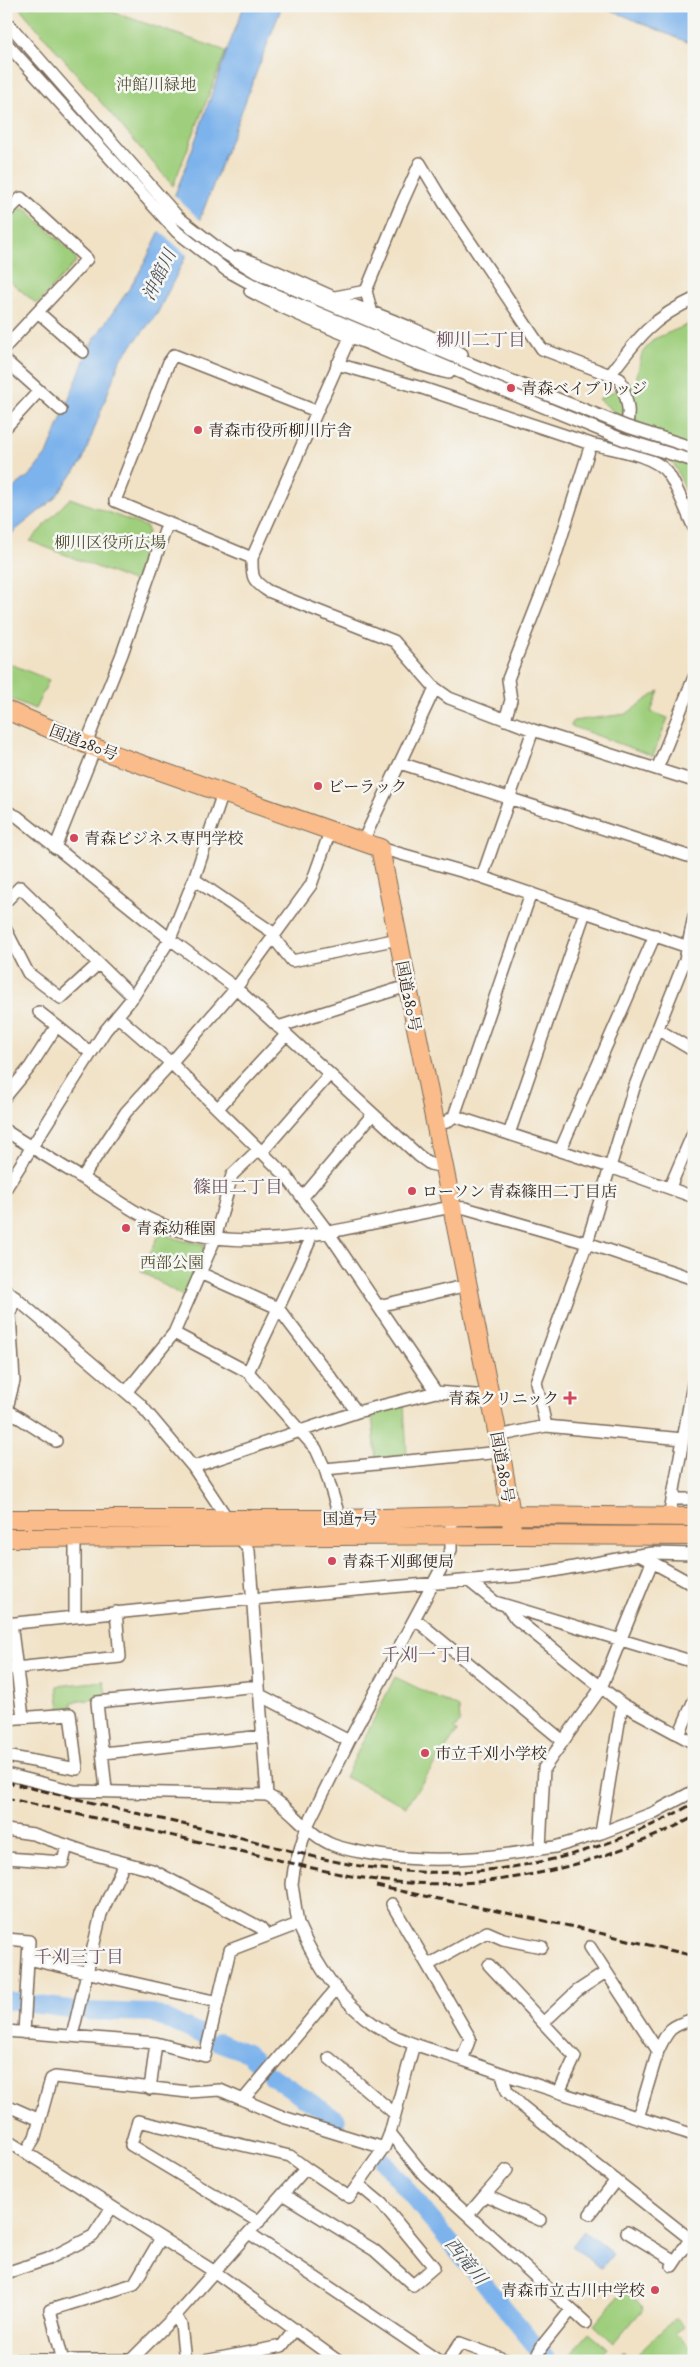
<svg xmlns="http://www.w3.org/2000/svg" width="700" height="2367" viewBox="0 0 700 2367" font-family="'IM FELL Double Pica','Noto Serif JP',serif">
<rect width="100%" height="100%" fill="#f6f6f2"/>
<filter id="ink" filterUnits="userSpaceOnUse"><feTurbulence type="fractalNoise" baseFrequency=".02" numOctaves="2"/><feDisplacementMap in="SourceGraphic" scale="10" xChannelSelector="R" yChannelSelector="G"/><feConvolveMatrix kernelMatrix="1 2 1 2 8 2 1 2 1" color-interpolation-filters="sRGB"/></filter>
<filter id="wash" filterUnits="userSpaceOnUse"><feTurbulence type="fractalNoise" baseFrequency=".0096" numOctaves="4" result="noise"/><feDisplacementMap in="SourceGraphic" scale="20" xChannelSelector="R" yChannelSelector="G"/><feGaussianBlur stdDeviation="1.12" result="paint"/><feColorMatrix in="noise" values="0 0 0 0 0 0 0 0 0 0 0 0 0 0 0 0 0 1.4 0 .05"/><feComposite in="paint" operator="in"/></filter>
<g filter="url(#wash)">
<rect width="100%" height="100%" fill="#f1e2c6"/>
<path fill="#9fcf7d" stroke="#6d7c4e" d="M18 6H95L226 51 173 186Z
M25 208 75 255 76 262 37 304 6 278C6 267 12 258 12 246 12 230 0 212 25 208Z
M694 322V509L674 464 599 399 636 380 642 353 654 339Z
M70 498 147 527 148 532 135 582 30 541Z
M6 662 49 680 35 709 6 697Z
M659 691 651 712 668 718 653 756 571 726 573 721 626 714Z
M160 1233 184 1241 204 1244V1251L184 1297 141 1271Z
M404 1405 407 1456 376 1459 372 1413Z
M395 1677 459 1708 460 1722 454 1729 457 1732 406 1806 345 1777Z
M104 1681 106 1698 72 1702V1708L60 1709 57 1686Z
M624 2290 644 2308 614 2343 594 2325Z
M676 2317 684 2326 676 2333 692 2349 694 2347V2358L691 2361H612L623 2350 632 2360Z
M589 2333 607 2348 596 2361H565Z"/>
<path fill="#7db3ec" stroke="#5c6e85" d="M244 6H282L185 258 157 314 120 360 82 462 54 499 6 538V494L31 474 48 452 89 348C106 319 129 293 145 262 185 183 211 89 244 6Z
M601 6H694V45Z
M584 2231 613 2254 601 2269 572 2246Z"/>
<path fill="#f1e2c6" d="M171 192 201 221 188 256 157 229Z"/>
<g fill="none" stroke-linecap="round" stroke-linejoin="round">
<path stroke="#7db3ec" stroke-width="18" d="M6 2001H19
M31 2004 70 2009
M84 2011 153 2013 202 2035
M218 2042 247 2053 263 2067
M272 2076 337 2120
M384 2162 548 2361"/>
</g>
</g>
<g filter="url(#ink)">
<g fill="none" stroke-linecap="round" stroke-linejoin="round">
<g stroke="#7b6a59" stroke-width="14">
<path id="minor" d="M6 21 178 217 223 252 257 273 312 297 500 376
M6 43 177 232 226 270 257 287 497 388
M6 213 21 198 87 259 6 346
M239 257C273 268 305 285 338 299 380 316 424 330 462 354
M250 291C287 311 326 327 366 343 393 354 420 367 449 373
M366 291 402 203 420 163 444 203 542 349 610 375
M335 297 366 291 372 313
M39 313 83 352
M350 337 252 558C252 576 251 580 268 591L394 641 435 688 449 698 533 730 694 781
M6 361 61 410
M337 364 422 388 591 444C613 449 657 455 669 475 679 491 686 511 694 528
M6 427 39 391
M620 448C630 414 632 413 620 379L610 375C637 339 652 318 694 299
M252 558 115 501 169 362 174 355 316 411
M505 720 511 700 508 679 553 564 591 444
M86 744 122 654 168 522
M400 763 694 858
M657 769 694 677
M6 811 18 817 170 939 236 988 419 1156 430 1164 444 1167
M363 841 435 688
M55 848 95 748
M380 848 482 877 694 949
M482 877 533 730
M194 879 275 934
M6 901 20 887 133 997
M6 930 28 973 61 998 98 964
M273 937 292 961 398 939
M39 1012 91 1053
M117 1016 171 1063 286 1176 328 1232 436 1392
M278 1027 407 986
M657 1029 694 1051
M6 1096 30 1067 56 1027
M218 1108 286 1035
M454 1116 610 1167 694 1197
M434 1124 447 1122 454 1116 531 893
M6 1131C37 1151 69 1170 100 1189 121 1202 142 1218 166 1226 256 1260 361 1223 452 1207L465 1208 587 1243 694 1279
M509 1134 585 912
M560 1151 655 935
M262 1152 329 1075
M82 1178 126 1112 171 1063 236 988 311 885 331 829
M670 1187 694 1131
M6 1188 105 1031 133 997 170 939 194 879 223 793
M303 1197 373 1114
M200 1273 278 1308 357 1412
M6 1290 140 1404 193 1467 249 1551 267 1795C292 1807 307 1835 333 1845 343 1849 355 1851 366 1853 425 1864 482 1860 540 1849
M378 1306 468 1285
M174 1333 248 1372 316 1449 325 1469 340 1519
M248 1372 308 1245 311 1235
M127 1391 174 1333 215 1239 232 1175 259 1149
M7 1410 56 1441
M6 1412 14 1381 10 1314 15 1297
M546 1426 536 1382 587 1243 634 1088 685 960 694 916
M498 1436 546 1426 683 1439
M193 1467 357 1412 436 1392 489 1396
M325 1469 501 1452
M672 1499H694
M669 1518 694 1378
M75 1537V1616
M639 1555 653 1553 694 1554
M469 1581 495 1602 694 1662
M507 1607 516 1619 622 1704 694 1743
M415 1619 563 1741
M11 1623 23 1717
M6 1624 252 1599 531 1575 639 1555 694 1585
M6 1669 120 1657 116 1612
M260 1695 349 1741
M622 1704 601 1833 653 1813 694 1791
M6 1719 70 1714 77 1769 6 1756
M679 1735 694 1700
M103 1753 263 1736
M6 1774 74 1791 267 1795
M106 1790 97 1702 259 1686
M6 1830 33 1834 92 1854 152 1870 261 1928 267 1936
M601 1833 555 1847 540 1849 544 1768 601 1688 652 1562
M6 1858 63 1862 67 1845
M392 1904 470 2038 462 2060
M298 1924 292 1884 294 1869 307 1826 349 1741 451 1550V1516
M6 1939 29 1941 24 2033
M590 1947 658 2051 638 2118
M28 1959 218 2002
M428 1965 487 1932 503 1939 542 1947
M489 1965 575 2057 559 2092
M543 2023 577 1991 606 1972
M6 2031 156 2043 205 2056 230 1950 298 1924C315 1963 340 2001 375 2025 402 2043 433 2050 463 2060 539 2087 617 2111 694 2135
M72 2036 101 1914 124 1863
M658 2051C668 2029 670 2026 694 2019
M329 2058 395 2114
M502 2074 507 2091 522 2106 694 2242
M150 2089 156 2043
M243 2100 336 1989
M6 2105 40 2120
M390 2133 424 2175 586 2323
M6 2140 215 2272 338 2361
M27 2151 35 2137 51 2079 55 2077 188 2092 220 2090 283 2117 384 2148
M284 2195 374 2250 413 2285 434 2267 382 2204 359 2185
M485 2195 507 2170
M590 2214 616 2180
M468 2215 485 2195 540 2220
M259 2222 131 2145 138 2121 290 2156 306 2168
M627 2232 675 2261
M249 2233 439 2361
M672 2266 690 2239
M6 2273 48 2259 93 2236 112 2207
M175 2316 181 2325 185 2361
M6 2360H130
M63 2361 50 2310 134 2284 161 2238
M130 2361 175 2316 306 2168 349 2197 384 2148 390 2133 414 2044
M204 2361 282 2346 295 2329
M448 2361 460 2343 509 2361
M534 2361 542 2346 571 2310"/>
</g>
<g stroke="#7b6a59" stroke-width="20">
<path id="highway" d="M6 710 95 748 380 848 498 1436 511 1515 512 1535
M6 1519H340L511 1515 694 1517
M6 1538 512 1535 694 1536"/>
</g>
<use href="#minor" stroke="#fff" stroke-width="11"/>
<use href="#highway" stroke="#f9bc8a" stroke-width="18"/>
<path stroke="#3b2a1e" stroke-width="3" stroke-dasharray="8 4" stroke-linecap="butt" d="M6 1782C81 1800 156 1818 230 1835 278 1847 326 1862 374 1868 484 1883 598 1859 694 1803
M6 1798C81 1815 156 1832 231 1849 273 1858 315 1870 357 1877 472 1897 591 1871 694 1817
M376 1886 579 1928 694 1956"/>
<g stroke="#7b6a59" stroke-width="14" stroke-linecap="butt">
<path id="minor-bridge" d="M500 376 628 427 694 448
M497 388 622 439 694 461"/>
</g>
<use href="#minor-bridge" stroke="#fff" stroke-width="11"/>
</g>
</g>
<g fill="#d1495b" stroke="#f6f6f2" stroke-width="2">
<circle cx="511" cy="388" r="5"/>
<circle cx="198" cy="430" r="5"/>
<circle cx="318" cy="786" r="5"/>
<circle cx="74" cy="838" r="5"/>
<circle cx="412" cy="1191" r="5"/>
<circle cx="126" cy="1228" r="5"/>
<path d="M567.5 1390.5h5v5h5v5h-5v5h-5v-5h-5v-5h5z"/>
<circle cx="332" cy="1561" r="5"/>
<circle cx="425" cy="1753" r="5"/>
<circle cx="655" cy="2290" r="5"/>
</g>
<g text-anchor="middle" stroke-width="5" stroke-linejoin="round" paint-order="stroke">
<g font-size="16" fill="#545336" stroke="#f6f6f2">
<text x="156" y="90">沖館川緑地</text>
<text x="110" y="548">柳川区役所広場</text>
<text x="172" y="1268">西部公園</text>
</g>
<g font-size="16" fill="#3b2a1e" stroke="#f6f6f2" text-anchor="start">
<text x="521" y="394">青森ベイブリッジ</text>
<text x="208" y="436">青森市役所柳川庁舎</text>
<text x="328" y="792">ビーラック</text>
<text x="84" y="844">青森ビジネス専門学校</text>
<text x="422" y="1197">ローソン 青森篠田二丁目店</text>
<text x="136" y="1234">青森幼稚園</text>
<text x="559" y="1404" text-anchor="end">青森クリニック</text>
<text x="342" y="1567">青森千刈郵便局</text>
<text x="435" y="1759">市立千刈小学校</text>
<text x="645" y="2296" text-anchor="end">青森市立古川中学校</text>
</g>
<g font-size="16" fill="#3b2a1e" stroke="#f6f6f2">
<text transform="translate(84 742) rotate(21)" y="6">国道280号</text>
<text transform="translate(409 996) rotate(79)" y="6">国道280号</text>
<text transform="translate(503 1467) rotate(80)" y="6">国道280号</text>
<text transform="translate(350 1518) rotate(-1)" y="6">国道7号</text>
</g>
<g font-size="18" font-style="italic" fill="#4f535c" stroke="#f6f6f2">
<text transform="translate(159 275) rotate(-64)" y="6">沖館川</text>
<text transform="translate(466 2261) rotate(51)" y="6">西滝川</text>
</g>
<g font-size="18" fill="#6e515f" stroke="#f6f6f2">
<text x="481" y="346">柳川二丁目</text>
<text x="238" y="1193">篠田二丁目</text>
<text x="427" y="1661">千刈一丁目</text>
<text x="79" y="1963">千刈三丁目</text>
</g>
</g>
<rect width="700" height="2367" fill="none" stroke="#f6f6f2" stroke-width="25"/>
</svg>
